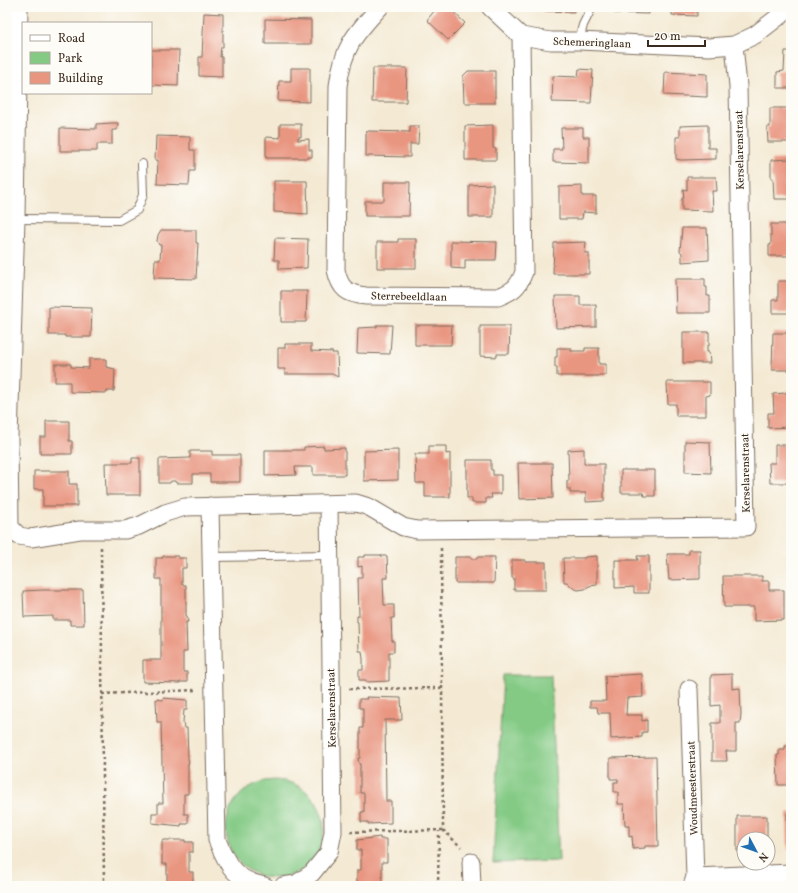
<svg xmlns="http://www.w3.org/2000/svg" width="798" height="893" viewBox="0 0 798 893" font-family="Vollkorn,serif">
<rect width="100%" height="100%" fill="#fdfcf7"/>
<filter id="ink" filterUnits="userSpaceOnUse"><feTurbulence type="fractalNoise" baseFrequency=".025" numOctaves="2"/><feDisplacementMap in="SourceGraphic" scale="8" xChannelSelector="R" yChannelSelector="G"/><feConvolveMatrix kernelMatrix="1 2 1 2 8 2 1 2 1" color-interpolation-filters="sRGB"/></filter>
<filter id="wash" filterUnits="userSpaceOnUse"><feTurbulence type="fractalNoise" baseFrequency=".012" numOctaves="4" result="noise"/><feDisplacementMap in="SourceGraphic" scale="16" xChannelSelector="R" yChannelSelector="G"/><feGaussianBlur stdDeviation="0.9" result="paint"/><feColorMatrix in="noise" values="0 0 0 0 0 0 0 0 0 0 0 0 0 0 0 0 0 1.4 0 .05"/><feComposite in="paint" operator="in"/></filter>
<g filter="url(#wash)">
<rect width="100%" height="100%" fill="#f4ead4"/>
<path fill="#84ca85" stroke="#607a52" d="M503 675H551L559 861 493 863Z
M226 829a49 49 0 1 1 98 0a49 49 0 1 1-98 0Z"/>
<g id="blocks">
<path fill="#e99681" d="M432 7H448L465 23 448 40 427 20 435 10Z
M544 7H574V12L544 11Z
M614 7H649V14L614 13Z
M672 7H697V16L672 15Z
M204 13 223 14V47H221L220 57H222V77L199 76V57H202Z
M265 19 311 20V44H265Z
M151 50H179L178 86 151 85Z
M785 51H791V88H777V72L784 71Z
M291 68H310V102L278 101 279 81H291Z
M373 68H407L406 102H372Z
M579 69 593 70 591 103 552 102 553 76 578 77Z
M468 71H495V103H464L463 76Z
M665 72 707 74V97L664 95Z
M770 108H791V142H768L767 127H770Z
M112 123H118L117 130H112V144H97V151H60V128L96 129V124Z
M280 124H301V137H298V140L309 139V150H312V157H309V158H266V137L280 138Z
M493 125V148L496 149V160H465V126Z
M708 125V148H716V159L681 160 676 159V137H680V126Z
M410 126H419L418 144H410V157L366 156V131L410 132Z
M561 128H583V137H589V163L553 162V149H562Z
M156 136 190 137V150H195V171H190L189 185 157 184 158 160H155Z
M791 159V199H774L773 178H771V160Z
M687 177H716L717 191H712L713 211 682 210V198H684L683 189 687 190Z
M274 181H307L308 214 274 212Z
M384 182H410L409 216H365V201H384Z
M493 184V217H469V185Z
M582 186V196H596V213L583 212 582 219H559V187Z
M771 224H791V256H769V245H771Z
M682 228H707L708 250H709V260L682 262V253L680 251Z
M161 230H196V243H198L196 279 154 278 155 260H160L161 245H159L157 241 158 235Z
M275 238 308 239 307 268 279 269V260H274Z
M398 239H416V268H377V242H398Z
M451 241 497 242 496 260H465V269L451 268Z
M586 242 585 253H589V274H553L554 243Z
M675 279H705V287H707V296H710V313H676Z
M778 281H791V313H772V300H778Z
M281 291H307L306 322H281Z
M555 296H580V305H596V327L556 328Z
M49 307 92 308 91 337H65V335H49Z
M377 325H392L390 354 357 353 358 328 377 327Z
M415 325H452L451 345H415Z
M480 326H510L509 354H497V357L480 356Z
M683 332H709V346H707V352H709L710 363H683Z
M773 333H791V370H772Z
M285 344H311V351L333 352 332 353H337L338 377 332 374H285V369H278V348H285Z
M557 348H571V351H585V348H599V364H606V375H599V376H557V367H555V357H557Z
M89 359H106V367L115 369 114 391H107V393L70 392V382H55V364H71V367L89 368Z
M667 382H710V395L706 396V416H676V404H668Z
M789 390H791V427L768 428V413H774L773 394 786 393Z
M46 421H69V441H72V454H40V437H46Z
M685 441 710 442 711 473 685 472Z
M775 445H791V483H770L769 463H775Z
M324 446V449L345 448V475H313V467H295L296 475 265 476V450H304V447Z
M429 446H446V454L450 453V497H425V483H416L415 454H429Z
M584 449V464H604V501L586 502V493H570V489H567V481H569L568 450Z
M398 450V480L364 481V451Z
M190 451H212V455H240V482H210V474H193V483H176L175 481H171L170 483H159V459L190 458Z
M132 458H140V495H106L105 463H132Z
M467 460H491V470H493V475H501V494H491L492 498H486V503H472V498H467Z
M518 463H552L553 498 519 499Z
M621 470H655V496H644L643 493H621Z
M34 471H69V484H77V506H43V489H34Z
M689 550H700V579L669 580 667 554H689Z
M365 555H381V556H387L388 578H383L384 605H394V618H391L392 641H394V652H389V681L366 682V680H359V670H363V659L362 651H359L358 622H357V616H359L358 578H362V566L358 567V557H365Z
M163 556H178V558H186V568H182V585H186V616H187L188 622H186L187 652H183V672H187V682H180V683L143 682V660H161V579H156V558H163Z
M597 556V585L589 586 585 589 578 590 573 588 567 582H564L563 558H585V557Z
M637 556H649V593H634V587L615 588V560H638Z
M455 557H471V559H477V557H495L494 583H455Z
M512 560H525V562H546V590H514V578H512Z
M723 576H762V581H769V590H784V620L754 621V607H724Z
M43 590H83L84 625H70V620H53V616L24 617 23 591Z
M642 674 643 697 627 698 626 715H642V721L647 720V732H642V737L611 739 610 713H598L597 707H590V701H606L605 676Z
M732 674V689L740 688 741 714 740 723H736V751H726L727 761H712V723H720V705L711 706V675Z
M366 697 401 698 402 720H385L386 801H391V823L368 824V822H361V812H364V793H360V764H359L358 758H360V728H363V708H359V699H367Z
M163 698 187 700V710H184L183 722 184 728H187L188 758 189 764H188V794H184V814H188V824H181V826L152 823V813H158V803H163L161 722H157L156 699 163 700Z
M785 746H791V785H778L777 755H779V750H785Z
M656 757 658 846H645V848L633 849 632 836 629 837V826H625L624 804H618V792H614V782H618V779H610V758Z
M791 812V850H788L787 813Z
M737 816H767V839H744V851H737Z
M380 837V839H387V862H382V886H357V870H361V850H357V840Z
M163 840H185V842H193V852H189V872H193V886H167V864H162V841Z"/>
</g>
</g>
<g filter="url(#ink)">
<use href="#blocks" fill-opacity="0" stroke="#7c6d5e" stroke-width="1"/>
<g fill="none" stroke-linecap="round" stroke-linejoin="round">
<g stroke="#7c6d5e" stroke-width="10">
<path id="service" d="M579 41 583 25 592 7
M16 219 119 220 137 210 143 195 142 164
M211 557 329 555"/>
</g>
<g stroke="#7c6d5e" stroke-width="19">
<path id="minor" d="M19 7 16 219 9 438 10 527 19 536 31 538 80 530H125L139 526 165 513 185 507 356 503 369 507 403 527 417 530 746 527 738 86 734 45
M380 7C354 35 343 47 338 86L336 270C340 289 347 294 366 296L498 297C513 291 518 288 524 272L521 36
M490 7 521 36 551 41H579L709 47 734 45 755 35 791 7
M210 506 217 840C228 867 235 880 265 886
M689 689 695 877 692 886
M471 862 472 886
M695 877 791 873
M283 886 296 884 312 873 329 852 333 832 329 504"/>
</g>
<path stroke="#7c6d5e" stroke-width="2.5" stroke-dasharray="3 3" stroke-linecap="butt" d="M101 547 104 886
M441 548 443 830 461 847
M349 689 442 688
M102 694 196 690
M350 832 443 830
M438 886 439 831"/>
<use href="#service" stroke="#fff" stroke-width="8"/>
<use href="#minor" stroke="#fff" stroke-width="17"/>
</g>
</g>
<g text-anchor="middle" stroke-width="3.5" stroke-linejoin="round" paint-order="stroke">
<g font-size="11" fill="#3b2a1e" stroke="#fdfcf7">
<text transform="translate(592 42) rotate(2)" y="4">Schemeringlaan</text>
<text transform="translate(739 150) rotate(-91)" y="4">Kerselarenstraat</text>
<text transform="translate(409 296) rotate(1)" y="4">Sterrebeeldlaan</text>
<text transform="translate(745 473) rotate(-91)" y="4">Kerselarenstraat</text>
<text transform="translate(331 708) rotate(-91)" y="4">Kerselarenstraat</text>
<text transform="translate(692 788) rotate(-92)" y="4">Woudmeesterstraat</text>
</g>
</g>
<rect width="798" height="893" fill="none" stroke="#fdfcf7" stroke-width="24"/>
<rect x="22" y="22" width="130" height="72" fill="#fdfcf7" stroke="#afa8a0"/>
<rect x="30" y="35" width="20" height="6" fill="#ffffff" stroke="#afa8a0"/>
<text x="58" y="42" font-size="12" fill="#3b2a1e">Road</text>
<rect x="30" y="52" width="20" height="12" fill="#84ca85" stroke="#afa8a0"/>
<text x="58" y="62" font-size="12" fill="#3b2a1e">Park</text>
<rect x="30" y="72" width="20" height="12" fill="#e99681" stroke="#afa8a0"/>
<text x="58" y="82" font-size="12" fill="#3b2a1e">Building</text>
<g transform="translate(756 851) rotate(131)"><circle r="19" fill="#fdfcf7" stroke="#afa8a0"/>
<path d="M0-3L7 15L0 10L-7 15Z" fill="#1f6fb2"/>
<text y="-6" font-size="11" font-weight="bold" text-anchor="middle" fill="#3b2a1e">N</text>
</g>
<path d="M648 40v6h57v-6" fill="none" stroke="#3b2a1e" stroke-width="2"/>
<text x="654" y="40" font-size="12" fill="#3b2a1e" stroke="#fdfcf7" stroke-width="3" paint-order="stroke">20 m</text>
</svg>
